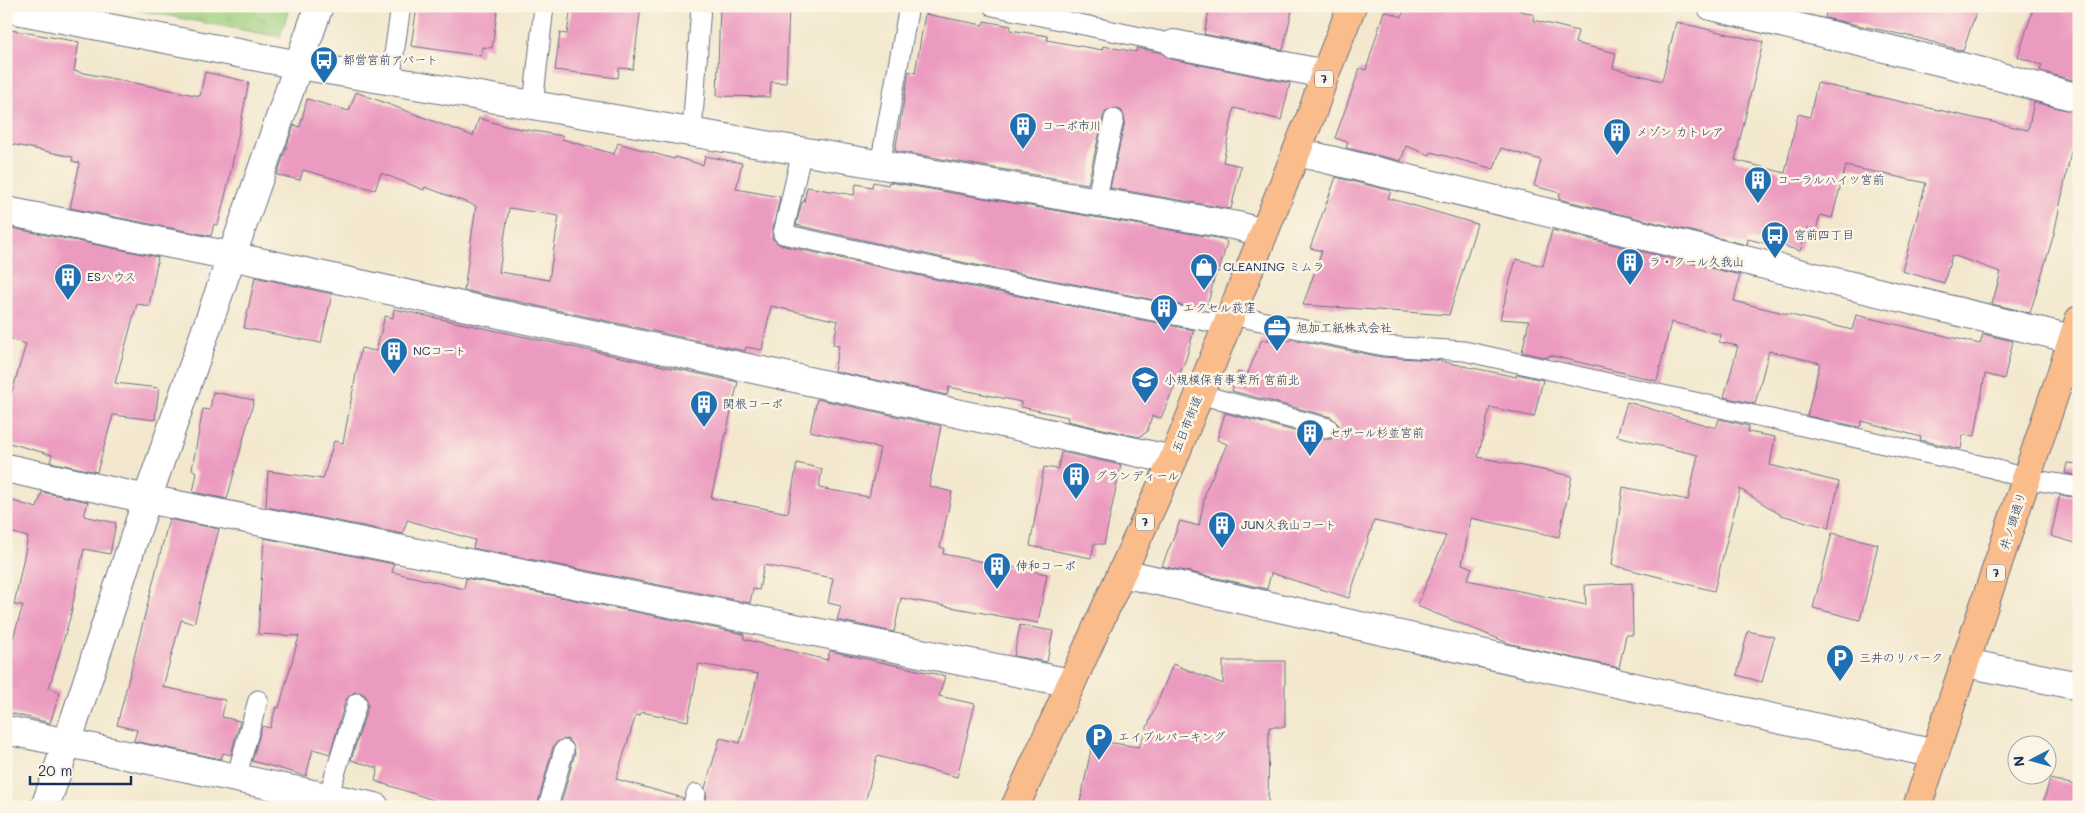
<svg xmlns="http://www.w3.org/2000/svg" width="2085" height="813" viewBox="0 0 2085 813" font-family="Mali,'Klee One',sans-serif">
<defs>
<pattern id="park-tufts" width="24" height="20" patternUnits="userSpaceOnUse" patternTransform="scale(1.25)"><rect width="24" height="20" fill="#9fd07f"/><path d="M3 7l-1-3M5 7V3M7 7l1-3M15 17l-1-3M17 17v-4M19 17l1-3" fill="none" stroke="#88b370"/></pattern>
</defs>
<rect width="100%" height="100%" fill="#fcf5e5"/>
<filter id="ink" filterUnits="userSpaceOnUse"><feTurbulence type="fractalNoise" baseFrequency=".02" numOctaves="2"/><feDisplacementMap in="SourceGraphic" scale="10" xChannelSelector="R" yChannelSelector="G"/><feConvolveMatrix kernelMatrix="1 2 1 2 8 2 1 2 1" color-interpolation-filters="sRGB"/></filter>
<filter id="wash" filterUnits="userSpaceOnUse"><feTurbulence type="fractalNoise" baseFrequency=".0096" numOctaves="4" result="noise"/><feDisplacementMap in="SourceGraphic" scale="20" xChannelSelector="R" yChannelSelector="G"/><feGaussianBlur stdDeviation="1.12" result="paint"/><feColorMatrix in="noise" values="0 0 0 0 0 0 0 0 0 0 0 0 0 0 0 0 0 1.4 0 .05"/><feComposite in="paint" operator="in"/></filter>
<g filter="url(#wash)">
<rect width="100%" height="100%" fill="#f3e8ce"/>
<path fill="url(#park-tufts)" stroke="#5d806e" d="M116 6H290L280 37Z"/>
<g id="blocks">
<path fill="#ec9bc0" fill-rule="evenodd" d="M417 6H498L492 48 482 47 481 56 411 46Z
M571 6H641L633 69 619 68 618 78 555 70 560 33 567 34Z
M720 6H789L786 83 771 82 770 97 717 96Z
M1210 6H1293L1283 50 1204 34Z
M1405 6H1507L1534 15 1533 20 1578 31 1575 43 1616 53 1613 68 1662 81 1676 22 1763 42 1735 160 1785 173 1798 114 1810 117 1817 83 2028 130 2034 102 2079 113 2054 234 2030 313 1992 304 2001 272 1952 255 1944 283 1902 271 1926 183 1846 166 1832 218 1820 215 1816 230 1807 228 1800 251 1768 241 1767 244 1748 239 1747 245 1559 199 1560 193 1534 186 1541 160 1501 148 1494 169 1431 152 1430 155 1406 146 1401 161 1346 148 1348 142 1335 138 1360 68 1366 70 1384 11 1402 17Z
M1827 6H1978L1963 51 1918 38 1825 18Z
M2034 6H2079V82L2040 71 2042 65 2018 57Z
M925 14 983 25 984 21 1011 26 1010 30 1048 36 1047 40 1102 50 1103 46 1136 52 1137 48 1162 53 1171 59 1290 83 1281 120 1234 108 1223 162 1241 166 1231 209 1110 188 1125 121 1122 111 1116 108 1106 111 1103 117 1088 184 895 151 909 71 915 73Z
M6 29 79 42 74 71 200 96 205 72 249 82 229 180 218 225 214 224 211 236 70 208 80 163 72 161 73 157 6 143Z
M356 92 473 136 479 118 505 126 563 136 562 139 614 154 618 143 674 159 675 157 703 165 705 156 742 163 736 189 780 197 772 232V238L780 245 962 285 1194 330 1186 359 1161 418 1152 416 1147 432 1139 437 1067 421 1068 417 1021 407V402L949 387 947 395 834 371 839 346 833 345 838 321 771 306 762 350 746 347 745 351 464 290 476 206 425 187 424 190 381 173 375 190 303 170 300 180 277 175 294 125 300 127 307 99 349 111ZM509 208 559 216 549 280 499 272Z
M1336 177 1391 191 1388 198 1477 224 1449 315 1303 305 1322 251 1310 248Z
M873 182 888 185 889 182 1223 239 1227 242 1219 272 1216 271 1207 307 1201 306 1200 309 966 263 796 225 802 202H804L807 187 854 195 856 184 872 187Z
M6 227 158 257 149 306 137 304 115 383 159 388 155 420 113 415 97 472 50 462 52 455 6 442V412L26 344 6 338Z
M1552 230 1740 275 1734 301 1775 311 1852 330 1856 315 1980 344 1983 334 2013 341 2004 379 1985 374 1975 436 1963 435 1961 449 1920 440 1921 437 1862 421 1860 427 1807 416 1820 363 1769 351 1755 404 1724 397 1738 346 1719 342 1721 335 1671 322 1657 381 1549 355 1548 358 1522 352 1529 321 1500 319 1516 259 1543 266Z
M255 277 332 294 321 343 244 328Z
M394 309 738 382 711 498 788 513 797 463 822 469 819 488 869 497 880 448 810 431 817 399 941 426 929 486 952 492 940 547 944 548 943 554 1047 574 1038 623 901 598 894 632 837 620 841 606 828 603 833 578 764 565 759 590 753 589 750 603 473 548 475 540 407 520 403 534 266 507 268 471 323 479 334 441 343 443 361 348 376 351 385 316 393 318Z
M1270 334 1290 341 1291 339 1382 357 1435 360 1516 377 1517 374 1543 380 1534 417 1490 407 1478 457 1572 476 1559 537 1471 518 1462 564 1472 568 1467 580 1586 605 1585 585 1632 583 1633 635H1626L1619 668 1511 644 1417 606 1446 536 1374 521 1349 598 1271 573 1267 589 1162 566 1180 521 1199 526 1206 490 1227 444 1217 440 1225 413 1325 439H1331L1339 431V425L1331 417 1232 391 1238 372 1247 375 1262 339 1268 341Z
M213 392 254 400 227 499 193 492 197 473 192 469 203 409 210 410Z
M1627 402 1716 428 1719 419 1749 426 1748 432 1775 437 1770 465 1839 482 1829 528 1781 515 1740 489 1714 591 1612 565 1623 487 1688 500 1698 455 1617 436Z
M1061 452 1121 465 1104 544H1094L1091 558 1030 546 1044 467 1058 469Z
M2067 463 2079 464V476L2065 473Z
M42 492 88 502 84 516 116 523 110 554 84 549 70 618 49 688 60 692 50 723 6 712V661L23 605H14L28 537 6 531V499L37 508Z
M2060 495 2079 498V544L2051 536Z
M169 519 219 529 194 624 181 620 163 687 225 700 222 717 240 721 231 755 223 753 221 759 134 741 137 730 117 725Z
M1832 533 1878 544 1860 620 1813 608Z
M264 538 394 564 392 572 464 589 466 578 744 634V639L827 660 830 651 945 676 939 696 975 704 957 777 877 756 864 807H704L707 797 705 788 720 738 740 743 758 674 699 664 688 721 641 712 640 716 636 715 616 779 683 798 681 807H560L575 753 572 743 567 739 557 742 553 747 537 807H455L375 781 378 768 351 760 368 706 366 696 360 692H354L346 699 330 754 313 749 306 776 252 761 262 726 270 728 276 707 279 708 299 636 258 634Z
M1020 625 1053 631 1047 662 1014 656Z
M1748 631 1774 637 1762 682 1737 675Z
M1223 661H1285V727H1269L1268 807H1079L1093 740 1139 747 1173 664 1223 684Z
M2050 779 2079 786V807H2042Z"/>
</g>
</g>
<g filter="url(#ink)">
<use href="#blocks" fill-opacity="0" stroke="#677085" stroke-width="1"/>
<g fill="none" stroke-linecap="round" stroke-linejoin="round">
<g stroke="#677085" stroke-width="21">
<path id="service" d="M993 6 1174 44
M390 81 401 6
M533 105 544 6
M692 132 701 6
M802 151 783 234 964 274 1226 325
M880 165 909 6
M1096 202 1114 119
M1231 315 1384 346 1464 351 1988 467 2027 479 2079 487
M1199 393 1220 400 1328 428
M236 778 258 700
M328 797 357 703
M548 807 564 750
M692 807 696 794"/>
</g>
<g stroke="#677085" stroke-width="30">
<path id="minor" d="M1711 6 1979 71 2079 98
M6 8 299 65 1238 226 1263 233
M1174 44 1325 74
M1297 152 2072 339
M6 211 231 256 1173 460
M6 468 147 499 1071 683
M1122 573 1935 754
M1966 663 2079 686
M6 730 375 807
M45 807 67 743 147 499 319 6"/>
</g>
<g stroke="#677085" stroke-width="30">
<path id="primary" d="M1015 807 1173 460 1312 113 1325 74 1352 6
M1917 807 2079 320"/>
</g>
<use href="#service" stroke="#fff" stroke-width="19"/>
<use href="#minor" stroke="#fff" stroke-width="28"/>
<use href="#primary" stroke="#f9bc8a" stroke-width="28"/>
</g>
</g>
<defs>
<g id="bus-pin" transform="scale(1.4375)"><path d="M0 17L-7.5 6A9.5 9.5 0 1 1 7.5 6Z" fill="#1f6fb2" stroke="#fcf5e5"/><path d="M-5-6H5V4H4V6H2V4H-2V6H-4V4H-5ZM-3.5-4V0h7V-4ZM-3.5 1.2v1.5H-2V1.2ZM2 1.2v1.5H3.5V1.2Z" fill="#fff"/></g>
<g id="building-pin" transform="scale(1.4375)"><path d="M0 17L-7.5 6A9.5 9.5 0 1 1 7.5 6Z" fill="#1f6fb2" stroke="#fcf5e5"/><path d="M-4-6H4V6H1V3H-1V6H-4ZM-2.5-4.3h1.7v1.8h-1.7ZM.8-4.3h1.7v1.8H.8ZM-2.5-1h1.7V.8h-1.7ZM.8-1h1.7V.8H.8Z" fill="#fff"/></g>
<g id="shop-pin" transform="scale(1.4375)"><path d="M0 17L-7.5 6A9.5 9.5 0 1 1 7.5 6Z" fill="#1f6fb2" stroke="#fcf5e5"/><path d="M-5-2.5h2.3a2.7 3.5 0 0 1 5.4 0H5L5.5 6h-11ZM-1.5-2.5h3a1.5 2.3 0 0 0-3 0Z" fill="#fff"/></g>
<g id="office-pin" transform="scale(1.4375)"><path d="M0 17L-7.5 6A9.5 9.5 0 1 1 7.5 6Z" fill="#1f6fb2" stroke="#fcf5e5"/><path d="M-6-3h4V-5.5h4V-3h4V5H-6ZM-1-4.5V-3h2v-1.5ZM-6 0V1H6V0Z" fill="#fff"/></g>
<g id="school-pin" transform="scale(1.4375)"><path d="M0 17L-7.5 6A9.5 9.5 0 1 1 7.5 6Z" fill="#1f6fb2" stroke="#fcf5e5"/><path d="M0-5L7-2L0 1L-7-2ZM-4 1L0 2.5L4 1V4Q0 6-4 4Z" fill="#fff"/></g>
<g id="parking-pin" transform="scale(1.4375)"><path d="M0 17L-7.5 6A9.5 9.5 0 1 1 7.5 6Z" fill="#1f6fb2" stroke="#fcf5e5"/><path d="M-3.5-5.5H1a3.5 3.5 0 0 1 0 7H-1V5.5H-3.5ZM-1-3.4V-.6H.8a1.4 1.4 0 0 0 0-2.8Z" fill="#fff"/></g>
</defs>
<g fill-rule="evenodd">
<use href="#bus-pin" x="324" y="60"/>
<use href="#building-pin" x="1023" y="126"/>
<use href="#building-pin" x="1617" y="132"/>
<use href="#building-pin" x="1758" y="180"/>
<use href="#bus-pin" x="1775" y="235"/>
<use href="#building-pin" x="1630" y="262"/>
<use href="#shop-pin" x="1204" y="267"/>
<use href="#building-pin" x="68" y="277"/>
<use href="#building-pin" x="1164" y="308"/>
<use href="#office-pin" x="1277" y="328"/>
<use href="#building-pin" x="394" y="351"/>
<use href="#school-pin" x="1145" y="380"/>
<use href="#building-pin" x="704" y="404"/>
<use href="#building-pin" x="1310" y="433"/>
<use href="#building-pin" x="1076" y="476"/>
<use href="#building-pin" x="1222" y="525"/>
<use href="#building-pin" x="997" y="566"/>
<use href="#parking-pin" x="1840" y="658"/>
<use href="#parking-pin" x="1099" y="737"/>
</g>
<g text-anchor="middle" stroke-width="5" stroke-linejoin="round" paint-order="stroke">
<g fill="#fcf5e5" stroke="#5e6a86" stroke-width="1">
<rect x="1315" y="70.5" width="18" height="17" rx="4"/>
<rect x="1136" y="513.5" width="18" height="17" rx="4"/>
<rect x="1987" y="564.5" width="18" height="17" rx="4"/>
</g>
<g font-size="11" font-weight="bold" fill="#1b2f5e">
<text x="1324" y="83">7</text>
<text x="1145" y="526">7</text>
<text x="1996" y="577">7</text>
</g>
<g font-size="12" fill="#1b2f5e" stroke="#fcf5e5" text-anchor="start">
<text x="343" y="64">都営宮前アパート</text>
<text x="1042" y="130">コーポ市川</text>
<text x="1636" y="136">メゾン カトレア</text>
<text x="1777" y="184">コーラルハイツ宮前</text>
<text x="1794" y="239">宮前四丁目</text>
<text x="1649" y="266">ラ・クール久我山</text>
<text x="1223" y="271">CLEANING ミムラ</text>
<text x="87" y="281">ESハウス</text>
<text x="1183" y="312">エクセル荻窪</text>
<text x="1296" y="332">旭加工紙株式会社</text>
<text x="413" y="355">NCコート</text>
<text x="1164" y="384">小規模保育事業所 宮前北</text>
<text x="723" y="408">関根コーポ</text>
<text x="1329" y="437">セザール杉並宮前</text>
<text x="1095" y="480">グランディール</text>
<text x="1241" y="529">JUN久我山コート</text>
<text x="1016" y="570">伸和コーポ</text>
<text x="1859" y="662">三井のリパーク</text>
<text x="1118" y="741">エイブルパーキング</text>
</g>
<g font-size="12" fill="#1b2f5e" stroke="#fcf5e5">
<text transform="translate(1187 424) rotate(-68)" y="4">五日市街道</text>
<text transform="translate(2013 521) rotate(-72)" y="4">井ノ頭通り</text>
</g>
</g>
<rect width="2085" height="813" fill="none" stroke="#fcf5e5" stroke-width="25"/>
<g transform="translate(2032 760) rotate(264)"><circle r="24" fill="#fcf5e5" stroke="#a2a6af"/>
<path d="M0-4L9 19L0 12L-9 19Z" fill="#1f6fb2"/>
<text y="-8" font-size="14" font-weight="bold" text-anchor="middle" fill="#1b2f5e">N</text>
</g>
<path d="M30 776v8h101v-8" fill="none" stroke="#1b2f5e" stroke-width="2.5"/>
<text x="38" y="776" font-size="15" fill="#1b2f5e" stroke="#fcf5e5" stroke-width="4" paint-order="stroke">20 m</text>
</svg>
